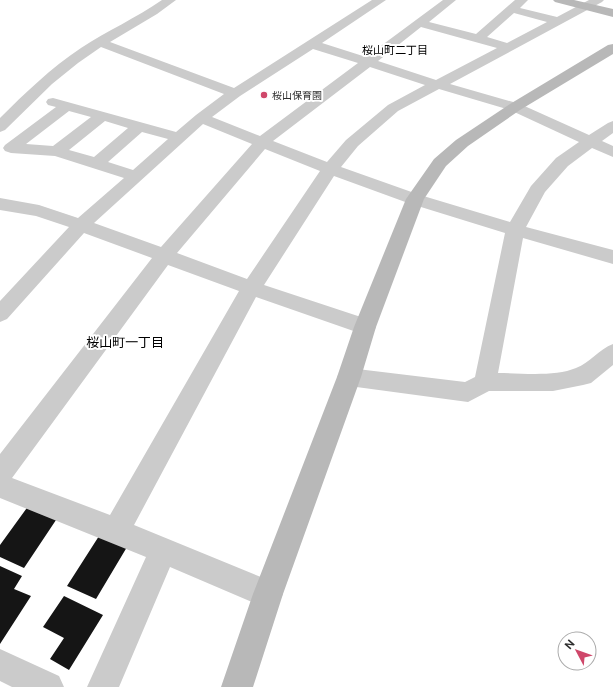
<svg xmlns="http://www.w3.org/2000/svg" width="613" height="687" viewBox="0 0 613 687" font-family="'Public Sans','Noto Sans JP',sans-serif">
<rect width="100%" height="100%" fill="#fff"/>
<path fill="#151515" d="M29 505 58 517 24 568 0 557V545Z
M99 536 127 547 96 599 67 586Z
M0 566 22 576 14 589 31 596 0 644Z
M64 596 103 615 69 670 50 659 64 638 43 627Z"/>
<g fill="none" stroke-linecap="round" stroke-linejoin="round">
<path fill="#cbcbcb" fill-rule="evenodd" d="M162 0H176L157 14 110 42 234 88 372 0H386L322 43 366 57 443 0H456L429 22 476 34 515 0H528L520 8 557 17 589 0H604L602 2 450 84 520 104 589 135 608 123 613 121V133L602 141 613 146V157L592 148 568 166 545 192 526 227 613 250V264L523 238 498 373C521 373 555 377 576 368 590 363 599 349 613 344V365L591 383 583 385 553 391H489L468 402 349 386 341 384 337 377 341 370 349 368 465 382 475 377 505 233 408 203 334 176 264 285 373 321 376 327 373 333 365 335 256 297 134 525 278 584 283 594 278 604 268 609 170 567 119 687H87L146 557 0 498V454L152 258 84 233 7 319 0 322V301L69 227 36 216 0 210V198L39 205 78 218 124 178 55 156 11 153 5 151 3 148 5 145 56 107 48 105 46 102 48 99 53 98 176 132 196 115 224 94 101 47 78 63 52 84 5 130 0 132V118C25 93 51 68 81 48 107 31 136 18 162 0ZM514 13 547 22 507 43 487 37ZM421 27 497 48 436 80 378 61ZM313 49 358 63 260 136 212 117 240 96ZM370 67 425 85 388 105 346 140 327 162 273 141ZM439 89 510 110 579 142 556 158 531 186 510 222 420 195 341 167 358 146 398 111ZM69 111 91 117 53 146 26 144ZM105 121 128 128 94 157 69 150ZM203 124 252 144 161 247 94 223ZM142 132 168 139 133 170 108 162ZM265 149 320 171 247 279 177 253ZM168 265 239 291 110 515 12 478Z
M0 649 59 676 64 687H12L0 681Z"/>
<path fill="#b8b8b8" fill-rule="evenodd" d="M553 0H574L613 9V17L555 2Z
M613 44V54L520 110 468 146 446 166 424 199 376 327 361 377 283 594 253 687H221L253 594 337 377 354 327 406 199 434 159 456 140 510 104 608 45Z"/>
</g>
<circle fill="#cf476a" stroke="#fff" stroke-width="1.5" cx="264" cy="95" r="4"/>
<g text-anchor="middle" stroke-width="4" stroke-linejoin="round" paint-order="stroke">
<g font-size="10" fill="#2e2e2e" stroke="#fff" text-anchor="start">
<text x="272" y="99">桜山保育園</text>
</g>
<g font-size="11" fill="#000" stroke="#fff">
<text x="395" y="54">桜山町二丁目</text>
</g>
<g font-size="13" fill="#000" stroke="#fff">
<text x="125" y="347">桜山町一丁目</text>
</g>
</g>
<g transform="translate(577 651) rotate(311)"><circle r="19" fill="#ffffff" stroke="#ababab"/>
<path d="M0-3L7 15L0 10L-7 15Z" fill="#cf476a"/>
<text y="-6" font-size="11" font-weight="bold" text-anchor="middle" fill="#2e2e2e">N</text>
</g>
</svg>
